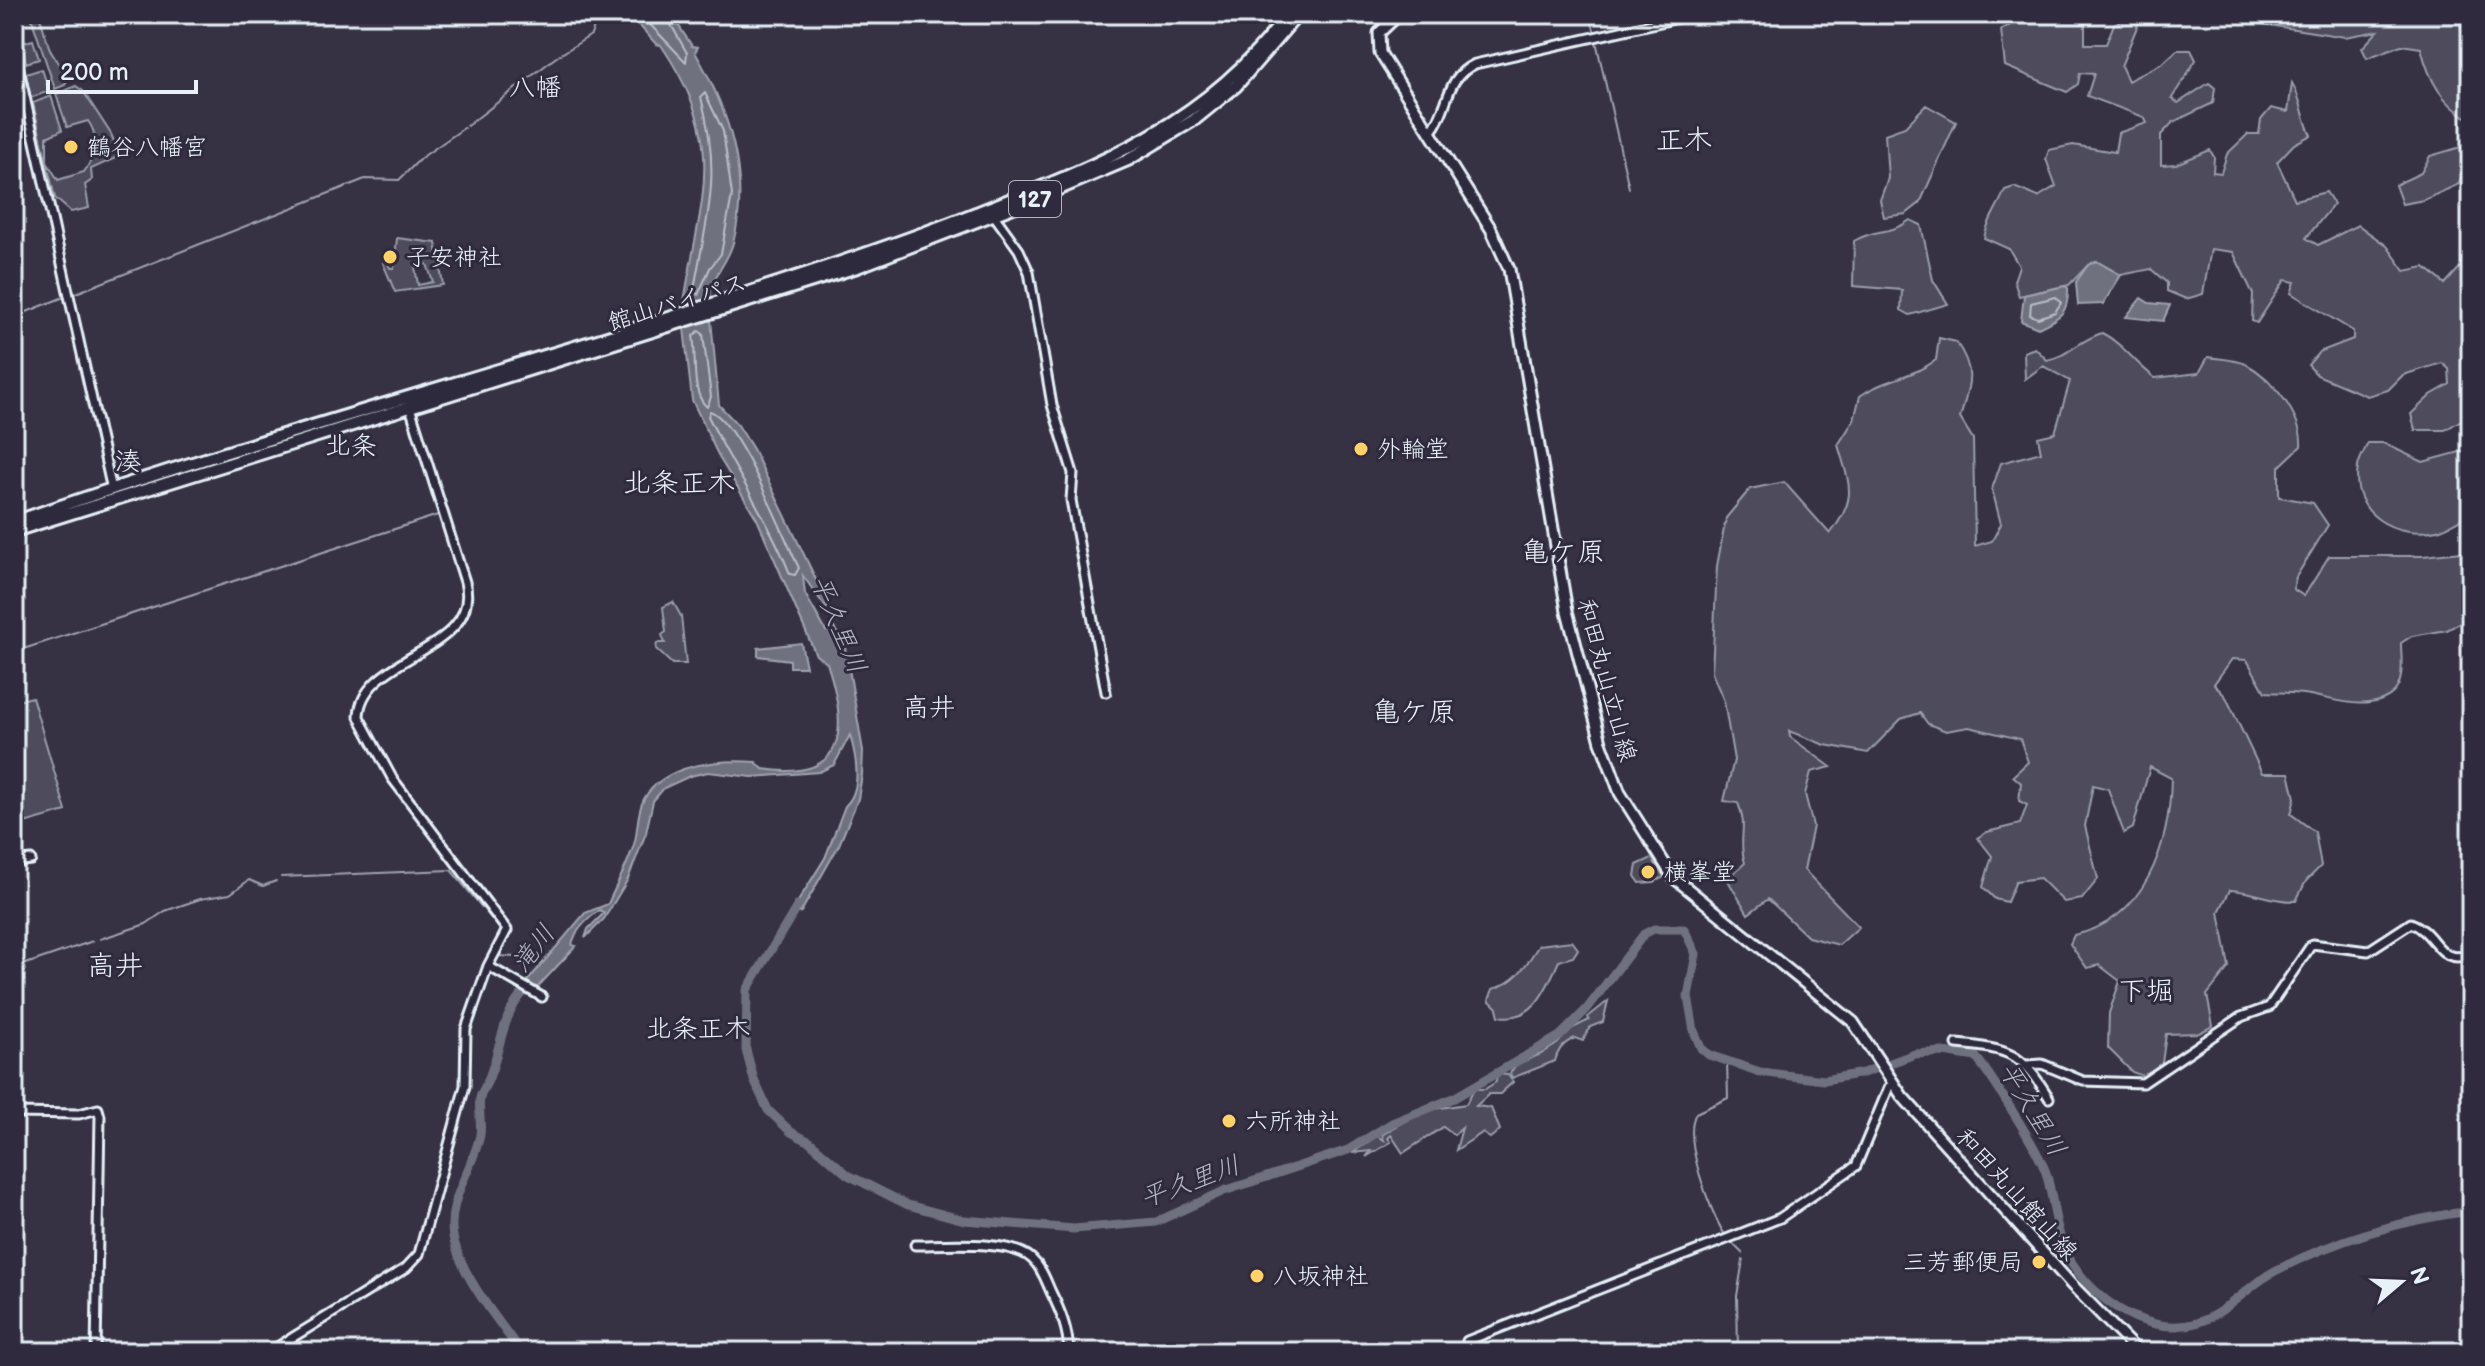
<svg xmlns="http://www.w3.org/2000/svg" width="2485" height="1366" viewBox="0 0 2485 1366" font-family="'Balsamiq Sans','Klee One',sans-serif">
<rect width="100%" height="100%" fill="#363244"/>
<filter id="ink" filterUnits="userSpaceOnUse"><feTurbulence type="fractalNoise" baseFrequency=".0125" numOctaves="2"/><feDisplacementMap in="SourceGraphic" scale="16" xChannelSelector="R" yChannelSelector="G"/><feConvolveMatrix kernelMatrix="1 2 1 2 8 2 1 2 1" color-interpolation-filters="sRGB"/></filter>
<g filter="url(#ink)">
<path fill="#4d4b5c" stroke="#9a9eaa" stroke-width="2" fill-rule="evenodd" d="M30 14H39L50 50 68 79 65 85 55 89Z
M2030 14H2085V44H2106L2114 24 2122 20 2139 22 2121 66 2128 81 2163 63 2177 50H2191L2196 60 2172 98 2178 103 2209 83 2215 88 2213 103 2173 122 2161 135V165L2176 164 2210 150 2214 157 2213 172 2221 173 2227 154 2248 134H2259L2261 120 2271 108 2288 112 2292 83C2302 100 2302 117 2311 135L2294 144 2277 162 2295 200 2326 192 2334 204 2306 238 2318 245 2358 225 2387 246 2405 271 2425 267 2445 284 2471 255V414L2445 430H2415L2411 414 2431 395 2450 384 2449 369 2442 363 2403 375 2388 390 2367 396 2317 375 2308 365 2319 352 2353 339V331L2291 293 2295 282 2285 280 2257 323 2252 321 2253 294 2233 252 2211 249 2203 294 2186 299 2167 291V283L2151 269 2121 275 2096 261 2088 265 2069 285 2019 296 2014 281 2019 266 2009 249 1984 238C1988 218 1998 208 2005 190L2014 187 2038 197 2056 186 2046 159 2049 150 2073 145 2115 152 2118 133 2147 123 2144 117 2087 96 2094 74 2080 73 2078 84 2067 92 2005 66 2001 30Z
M2276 14H2450L2459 19 2471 56V120C2442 104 2429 80 2421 48L2401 45 2367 58 2362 48 2378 31 2345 37 2262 24Z
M33 40 39 59 26 63 22 43Z
M42 69 49 91 31 98 26 74Z
M76 86 83 91 111 134 120 156 91 169 92 180 85 185 89 208 71 212 55 198 33 103 51 96 62 130 47 137V162L58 180 84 172C95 157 100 137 88 121L67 127 56 94Z
M1926 105 1956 122 1920 203 1906 214 1884 217 1880 200 1888 178 1885 134 1905 127Z
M2471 144V163L2465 164 2459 184 2424 200 2402 204 2395 185 2421 173 2430 156Z
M1910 220 1921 225 1933 280 1948 304 1910 315 1901 310 1902 290 1853 286 1854 241C1877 228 1890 235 1910 220Z
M397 238 436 243 443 285 395 292 383 263 385 258 390 268H394ZM427 264 433 282 418 285 415 267Z
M2102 333C2122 343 2136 364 2155 378L2199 373 2208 357C2220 359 2235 359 2246 364 2272 378 2303 416 2301 446L2279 467V497L2313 503 2328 525 2296 577 2293 589 2304 596 2329 556H2423L2471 551V617L2447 630 2412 636 2401 643C2401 657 2405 681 2394 692 2374 712 2338 701 2315 696 2300 692 2281 693 2265 692L2247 660 2232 659 2214 684 2226 697 2262 773H2289L2295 798 2291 814 2315 832 2321 866 2306 881 2296 901C2272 902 2254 891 2230 890L2219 912 2229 967 2207 995 2213 1026 2199 1033 2166 1034 2162 1063 2143 1076 2132 1072 2108 1048 2109 1013 2120 981 2099 965 2087 968 2070 944 2074 935C2146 920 2170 844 2171 778L2150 767 2133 828 2124 833 2108 789 2093 785 2085 826 2098 879 2082 899 2064 902 2040 878 2016 881 2007 902 1995 899 1983 887 1992 856 1978 838 1987 832 2020 824 2027 805 2019 801 2021 783 2013 776 2028 762 2020 739 1969 727 1946 731 1928 724 1920 713 1901 719 1868 753 1825 745 1789 731 1790 737 1831 767 1811 772 1805 794 1813 826 1804 870 1859 927 1839 945 1808 937 1768 899 1748 914 1727 879 1745 863C1737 838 1749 829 1738 803L1724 801 1734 760 1724 701 1712 673 1717 566 1726 518 1750 489 1784 482 1830 534C1858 498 1850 486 1838 445L1854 420 1860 396C1883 379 1912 378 1936 360L1939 338 1956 342C1977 371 1969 387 1960 418L1973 439 1975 546 1992 541 2001 524 1992 489 2001 463 2041 452 2038 437 2055 433 2070 381 2043 366 2025 379 2024 352 2035 348 2047 360C2069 356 2077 341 2102 333Z
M2368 443H2383L2423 462 2471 449V513C2461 518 2448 528 2437 530 2395 539 2350 514 2358 467 2359 459 2365 450 2368 443Z
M673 602 681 616 686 664H672L656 649 657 643H665L662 635 666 632 663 607Z
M32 697 66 811 14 826V702Z
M1652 858 1664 877 1654 882 1640 883 1635 876 1637 865Z
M1572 941 1578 949 1573 957 1559 961C1547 987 1534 1023 1499 1016L1497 1008 1489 1000 1493 989C1517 982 1526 965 1539 945Z
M1608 1001 1603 1022 1590 1027 1583 1041 1575 1038C1563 1043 1558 1050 1555 1061L1512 1078 1510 1073 1517 1064 1541 1054 1557 1044 1571 1029 1589 1020 1588 1017Z
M1497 1074 1508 1075 1513 1082 1500 1094H1489L1476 1106 1491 1108 1500 1130 1490 1138 1482 1133 1456 1150 1462 1128 1454 1135 1443 1127 1403 1153 1391 1135 1388 1138 1391 1142 1366 1157 1371 1151 1352 1153 1377 1136 1384 1140 1382 1135 1421 1111 1466 1104 1474 1089H1485L1496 1082Z"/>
<path fill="#70717f" stroke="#a0a4af" stroke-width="2" d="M629 14H671L692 46 698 47 695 52C729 111 751 176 733 243 727 265 711 275 710 299L683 308C700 196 730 147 661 45L656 44Z
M2096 261 2121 275 2103 304 2078 305 2076 282 2088 265Z
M2065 286 2068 288C2069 313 2060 318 2038 328L2021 321 2024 295Z
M2141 298 2149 303 2170 305 2163 321 2126 317Z
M711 319 719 405 738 425 753 449 837 623 803 576 805 594 826 631 832 625 844 643 847 657 863 751 862 775 858 799 839 845 801 912 796 914 794 908 825 858 845 806C863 790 856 756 850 735L834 765 819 772 752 777 708 772 690 776 664 788 653 801 646 833 628 879 604 919 585 938 588 929 604 913 600 910C587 919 575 930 572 945L576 946 535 990 525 984 585 913 608 904C617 883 629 863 635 841 638 828 637 812 644 799 664 763 721 759 756 762L763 769C849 782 848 727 827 663L816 655 757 519 720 459 692 400 684 328Z
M801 643 806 667H790V660L758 656V648Z"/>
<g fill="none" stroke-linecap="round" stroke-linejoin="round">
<path stroke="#b8bec8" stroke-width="2" d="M640 14 686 62 687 53 665 14
M705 93 723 131 732 195 721 254 710 268 698 295 694 290C707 213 722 177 701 97Z
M2056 297 2061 303 2055 312 2038 318 2030 315 2031 303Z
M699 331 703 334 711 397 707 407C690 393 697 356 693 336Z
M710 411C739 421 783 536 799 568L795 575 790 574C768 518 734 470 708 416Z"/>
<path stroke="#a0a4af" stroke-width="2" d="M1590 14 1595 34
M2459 14 2466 21 2471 36
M1596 41 1629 188
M467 126 555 58 591 35 599 14
M76 293 365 179 399 180 421 158 464 128
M14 317 64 297
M14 652 438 515
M281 877 451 870 501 930 489 953
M100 939 146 924 165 911 200 899 230 894 249 880 263 886 276 881
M499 956 515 957 521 967
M14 968 93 941
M1725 1235C1710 1212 1682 1138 1696 1113L1728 1098 1727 1061
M1729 1240 1742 1253
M1738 1352 1737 1296 1743 1260"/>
<path stroke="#70717f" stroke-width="9" d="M798 905 747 990 746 1050 754 1080 768 1110 791 1132 810 1142 848 1175 908 1205 964 1220 1074 1229 1156 1222 1224 1191 1348 1150 1392 1123 1454 1098 1560 1036 1587 1009 1644 934 1654 929H1684L1696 954 1688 996 1694 1031 1701 1048 1709 1055 1760 1072 1824 1080 1863 1073 1915 1054 1943 1052 1976 1057C1992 1077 2041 1154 2047 1176 2055 1206 2055 1236 2072 1263 2101 1309 2165 1346 2216 1314 2237 1301 2254 1282 2275 1271 2335 1240 2404 1219 2471 1211
M521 1352C498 1320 464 1280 454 1241 444 1203 473 1170 480 1135 482 1123 478 1110 480 1098 482 1090 488 1083 490 1075 503 1041 502 1007 534 983"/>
<g stroke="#e8f1f8" stroke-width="13">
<path id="minor" d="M14 47 112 490
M1430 133C1451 107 1443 79 1475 64L1696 14
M993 214 1019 250 1029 272 1052 405 1073 473 1071 500 1106 692
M14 862 31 860
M488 966 542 997
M1957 1044C2010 1049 2021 1052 2049 1098
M2027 1065 2042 1064 2083 1081 2143 1083 2241 1017 2269 1007 2312 944 2368 951 2411 923C2438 933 2437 967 2471 954
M14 1113 79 1114 98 1109 100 1116 96 1352
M915 1245C944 1245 1011 1239 1032 1259 1042 1268 1046 1281 1051 1292 1061 1312 1068 1330 1069 1352
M1467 1341 1780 1218 1856 1166 1889 1087 1893 1085
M269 1352 406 1268 419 1254 465 1086 466 1029 488 966 507 930 392 778 359 717C360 654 483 653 465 582L409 404"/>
</g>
<g stroke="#e8f1f8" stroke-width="15">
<path id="major" d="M1399 14 1379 33 1380 53 1491 229 1509 269 1567 611 1601 742 1620 793 1673 877 1853 1022 1902 1096 2072 1285 2138 1352"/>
</g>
<g stroke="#e8f1f8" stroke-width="16">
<path id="highway" d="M14 522C224 449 440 389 653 323 762 288 870 255 976 213 1099 165 1207 124 1288 14
M14 531 857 267 1052 192 1128 160 1194 120 1236 86 1298 14"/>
</g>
<use href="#minor" stroke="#2f2a3d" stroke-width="7"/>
<use href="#major" stroke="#2f2a3d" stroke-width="9"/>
<use href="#highway" stroke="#2f2a3d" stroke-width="10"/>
</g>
</g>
<g fill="#ffd166" stroke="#2f2a3d" stroke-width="3">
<circle cx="71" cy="147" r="8"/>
<circle cx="390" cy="257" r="8"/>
<circle cx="1361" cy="449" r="8"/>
<circle cx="1648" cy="872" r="8"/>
<circle cx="1229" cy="1121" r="8"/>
<circle cx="2039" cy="1262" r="8"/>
<circle cx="1257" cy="1276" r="8"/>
</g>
<g text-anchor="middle" stroke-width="6" stroke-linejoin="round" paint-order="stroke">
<rect fill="#2f2a3d" stroke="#b0b5c0" stroke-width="2" x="1009" y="181" width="52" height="36" rx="6"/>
<g font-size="22" font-weight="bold" fill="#e8f1f8">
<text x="1035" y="207">127</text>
</g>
<g font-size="24" fill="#e8f1f8" stroke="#2f2a3d" text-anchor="start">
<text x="87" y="155">鶴谷八幡宮</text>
<text x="406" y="265">子安神社</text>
<text x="1377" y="457">外輪堂</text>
<text x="1664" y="880">横峯堂</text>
<text x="1245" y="1129">六所神社</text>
<text x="2023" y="1270" text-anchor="end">三芳郵便局</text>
<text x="1273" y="1284">八坂神社</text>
</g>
<g font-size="24" fill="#e8f1f8" stroke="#2f2a3d">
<text transform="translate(677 302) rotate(-17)" y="8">館山バイパス</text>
<text transform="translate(1607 680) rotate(75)" y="8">和田丸山立山線</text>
<text transform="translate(2017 1194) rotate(48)" y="8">和田丸山館山線</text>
</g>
<g font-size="26" fill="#e8f1f8" stroke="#2f2a3d">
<text x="535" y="96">八幡</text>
<text x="351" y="454">北条</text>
<text x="128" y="470">湊</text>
<text x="929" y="716">高井</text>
<text x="698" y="1037">北条正木</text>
</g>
<g font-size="26" font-style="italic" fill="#b2b7c2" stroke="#2f2a3d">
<text transform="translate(839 624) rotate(67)" y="9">平久里川</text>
<text transform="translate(533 948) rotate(-52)" y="9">滝川</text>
<text transform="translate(2033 1109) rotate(59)" y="9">平久里川</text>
<text transform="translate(1190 1181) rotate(-20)" y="9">平久里川</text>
</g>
<g font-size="28" fill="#e8f1f8" stroke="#2f2a3d">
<text x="1684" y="149">正木</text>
<text x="679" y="492">北条正木</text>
<text x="1563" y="561">亀ケ原</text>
<text x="1414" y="721">亀ケ原</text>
<text x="115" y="975">高井</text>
<text x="2146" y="1000">下堀</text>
</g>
</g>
<rect width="2485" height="1366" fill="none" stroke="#2f2a3d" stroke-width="48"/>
<rect x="24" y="24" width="2437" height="1318" fill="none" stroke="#e8f1f8" stroke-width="3" filter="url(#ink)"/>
<g transform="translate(2401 1282) rotate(71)" stroke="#2f2a3d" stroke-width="6" paint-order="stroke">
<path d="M0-6L14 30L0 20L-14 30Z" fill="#e8f1f8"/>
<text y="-12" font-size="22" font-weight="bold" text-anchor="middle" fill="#e8f1f8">N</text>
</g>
<path d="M48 80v12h148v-12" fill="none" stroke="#e8f1f8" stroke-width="4"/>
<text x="60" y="80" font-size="24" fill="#e8f1f8" stroke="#2f2a3d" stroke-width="6" paint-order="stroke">200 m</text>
</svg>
